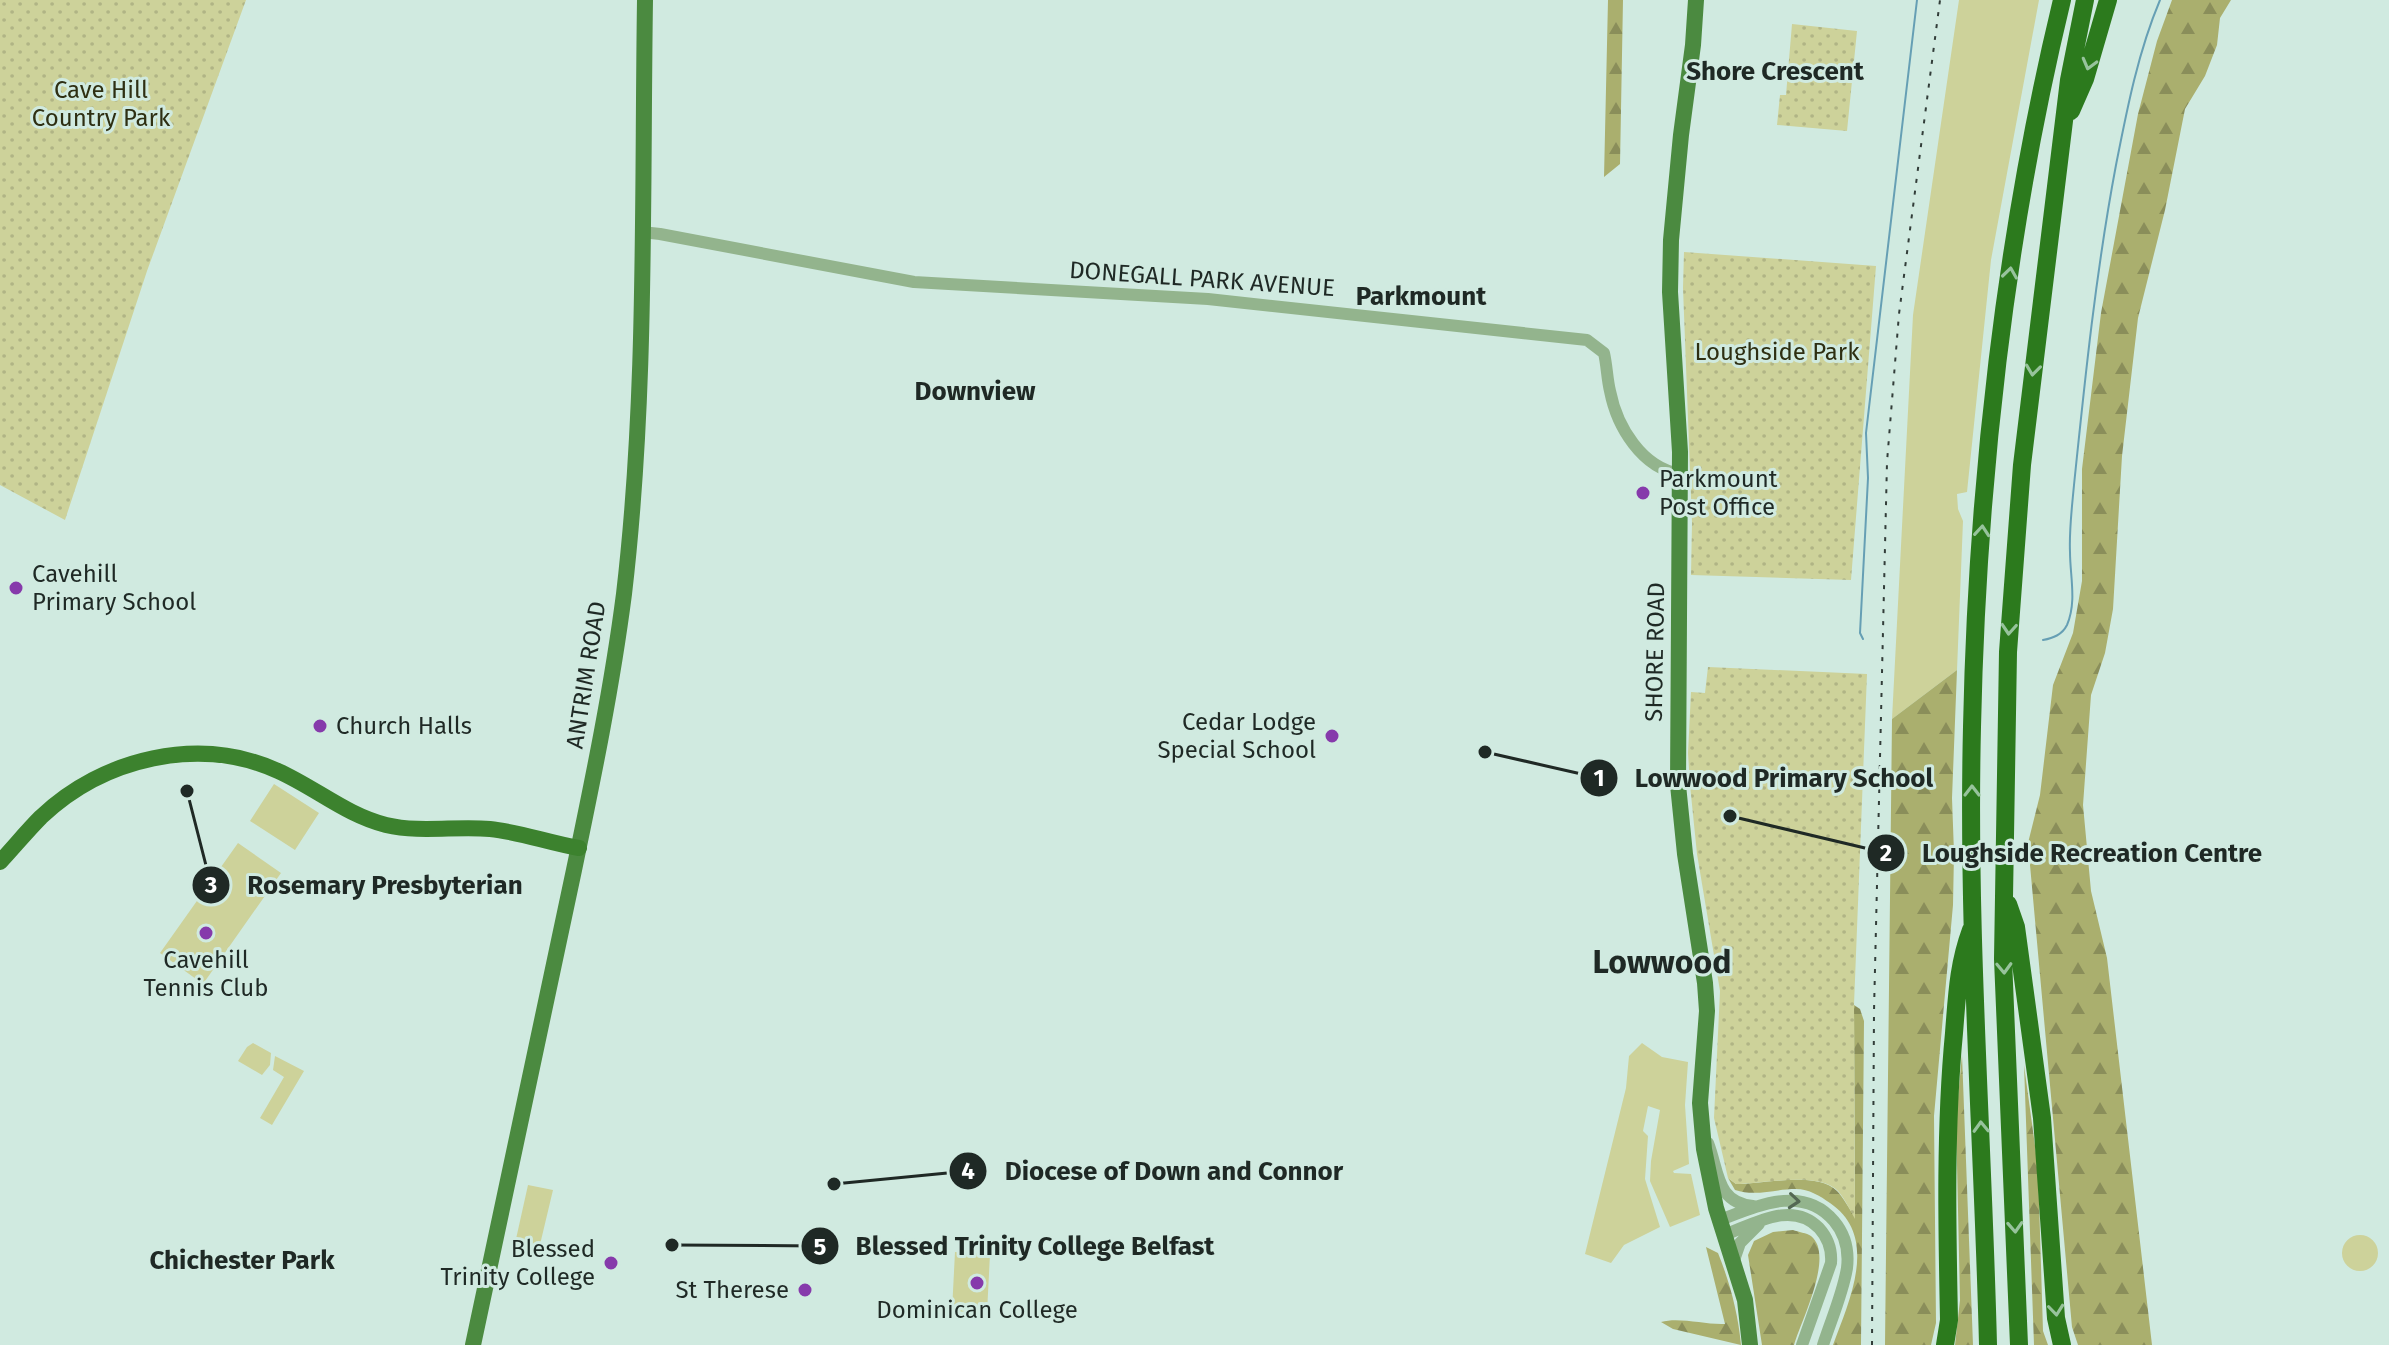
<svg xmlns="http://www.w3.org/2000/svg" width="2389" height="1345" viewBox="0 0 2389 1345" font-family="'Fira Sans',sans-serif">
<defs>
<pattern id="forest-firs" width="22" height="20" patternUnits="userSpaceOnUse" patternTransform="scale(2)"><rect width="22" height="20" fill="#aaaf6e"/><path d="M5 1l3.5 6h-7zM16 11l3.5 6h-7z" fill="#8a8e5a"/></pattern>
<pattern id="park-dots" width="8" height="8" patternUnits="userSpaceOnUse" patternTransform="scale(2)"><rect width="8" height="8" fill="#cdd29a"/><path d="M2 2h.1M6 6h.1" fill="none" stroke="#b0b485" stroke-width="1.8" stroke-linecap="round"/></pattern>
</defs>
<rect width="100%" height="100%" fill="#d0eae0"/>
<path fill="#cdd29a" d="M1959 0H2039L1991 260 1967 492 1957 494 1958 509 1963 521 1957 670 1892 719 1913 315Z
M274 784 319 813 295 850 250 821Z
M238 843 281 873 203 984 160 953Z
M253 1043 271 1053 270 1065 262 1075 238 1061 247 1047Z
M1642 1043 1662 1057 1688 1062 1685 1105 1689 1164 1673 1171 1674 1173 1691 1174 1700 1215 1670 1227 1650 1181 1651 1161 1660 1110 1648 1106 1643 1131 1648 1136 1645 1179 1660 1227 1624 1245 1611 1263 1585 1254 1626 1088 1629 1056Z
M275 1056 304 1071 272 1125 260 1118 284 1077 273 1070Z
M528 1185 553 1190 538 1253 514 1248Z
M2342 1253a18 18 0 1 1 36 0a18 18 0 1 1-36 0Z
M955 1252 990 1254 987 1313 952 1311Z"/>
<path fill="url(#forest-firs)" d="M1608 0H1623L1620 164 1604 177Z
M2172 0H2231L2220 18 2217 45 2205 76 2185 109 2165 210 2138 318 2122 456 2113 609 2105 653 2091 695 2083 805 2091 891 2107 958 2152 1345H2078L2072 1327 2028 843 2040 795 2053 685 2073 633 2082 581V469L2101 313 2138 114 2157 41Z
M1957 670 1952 798 1954 853 1953 905 1934 1116 1936 1323 1931 1345H1885L1892 719Z
M1854 1005 1860 1009 1864 1021 1861 1345H1833C1849 1301 1880 1237 1830 1203 1820 1196 1809 1189 1796 1189 1774 1189 1756 1197 1735 1190L1728 1178 1736 1184C1762 1184 1817 1171 1837 1191 1844 1198 1849 1209 1855 1217Z
M1962 1055 1973 1345H1955L1960 1300 1956 1119Z
M2024 1065 2038 1168 2043 1331 2048 1345H2034Z
M1793 1230C1798 1232 1807 1233 1811 1236 1835 1255 1801 1321 1794 1345H1762L1748 1255 1754 1241 1773 1232Z
M1706 1247 1718 1253C1730 1283 1738 1313 1741 1345L1673 1329 1661 1322C1680 1317 1705 1325 1725 1324Z"/>
<path fill="url(#park-dots)" d="M0 0H246L147 271 65 520 0 485Z
M1792 24 1857 31 1847 131 1777 125 1780 95H1786Z
M1684 252 1876 266 1851 580 1691 575 1692 523 1683 288Z
M1708 667 1867 674 1854 1005 1855 1219C1850 1210 1845 1199 1838 1191 1818 1171 1762 1184 1736 1184L1728 1178 1714 1118 1720 991 1697 854 1690 785 1688 753 1691 692 1705 693Z"/>
<g fill="none" stroke-linecap="round" stroke-linejoin="round">
<path stroke="#669fb4" stroke-width="2" d="M1863 639 1860 633 1868 478 1866 433 1917 0
M2043 640C2053 638 2062 635 2067 625 2077 602 2070 576 2070 552 2069 530 2072 507 2074 485 2085 378 2096 271 2116 165 2127 109 2138 52 2160 0"/>
<path stroke="#93b48d" stroke-width="12" d="M642 232 660 234 914 282 1208 299 1587 340 1604 353C1607 366 1607 379 1610 391 1617 427 1642 468 1680 474
M1708 1143C1719 1171 1716 1203 1753 1206
M1720 1220C1757 1206 1803 1184 1834 1221 1845 1234 1849 1251 1847 1268 1843 1293 1831 1320 1823 1345
M1724 1235C1754 1224 1792 1200 1819 1228 1828 1238 1832 1250 1831 1263L1802 1345
M1733 1263 1740 1243 1759 1224"/>
<path stroke="#4b8a40" stroke-width="16" d="M1696 0 1693 45 1681 135 1671 240 1670 292 1680 452 1678 785 1685 854 1705 983 1707 1011 1700 1103 1704 1149 1716 1208 1745 1300 1750 1345
M473 1345C507 1187 540 1028 574 870 593 779 612 687 624 594 647 398 642 198 645 0"/>
<path stroke="#3c822e" stroke-width="16" d="M0 862C14 847 27 831 41 817 103 758 199 735 278 771 316 788 346 815 386 825 420 833 455 826 490 829 520 832 549 843 579 848"/>
<path stroke="#2c7a1d" stroke-width="18" d="M2071 111 2085 79 2108 0
M2008 904 2016 927 2042 1118 2056 1318 2062 1345
M1945 1345 1949 1320C1947 1224 1945 1128 1954 1033 1957 996 1958 965 1971 930
M1988 1345C1983 1139 1967 933 1972 727 1977 486 2005 235 2062 0
M2019 1345 2003 959 2008 652 2022 465 2069 80 2085 0"/>
<path stroke="#323d39" stroke-width="2" stroke-dasharray="4 8" stroke-linecap="butt" d="M1872 1345 1874 1011 1887 462 1899 314 1940 0"/>
</g>
<defs><path id="oneway-chevron" d="M-2-3.5L2.5 0L-2 3.5" fill="none" stroke-width="1.6" stroke-linecap="round" stroke-linejoin="round" transform="scale(2)"/></defs>
<g stroke="#97c39c">
<use href="#oneway-chevron" transform="translate(2089 64) rotate(105)"/>
<use href="#oneway-chevron" transform="translate(2010 273) rotate(-82)"/>
<use href="#oneway-chevron" transform="translate(2033 370) rotate(97)"/>
<use href="#oneway-chevron" transform="translate(1982 531) rotate(-85)"/>
<use href="#oneway-chevron" transform="translate(2009 629) rotate(94)"/>
<use href="#oneway-chevron" transform="translate(1972 791) rotate(-90)"/>
<use href="#oneway-chevron" transform="translate(2004 968) rotate(88)"/>
<use href="#oneway-chevron" transform="translate(1981 1127) rotate(-92)"/>
<use href="#oneway-chevron" transform="translate(2015 1227) rotate(87)"/>
<use href="#oneway-chevron" transform="translate(2056 1310) rotate(84)"/>
</g>
<use stroke="#536854" href="#oneway-chevron" transform="translate(1794 1201) rotate(5)"/>
<g fill="#863aab" stroke="#d0eae0" stroke-width="3">
<circle cx="1643" cy="493" r="8"/>
<circle cx="16" cy="588" r="8"/>
<circle cx="320" cy="726" r="8"/>
<circle cx="1332" cy="736" r="8"/>
<circle cx="206" cy="933" r="8"/>
<circle cx="611" cy="1263" r="8"/>
<circle cx="977" cy="1283" r="8"/>
<circle cx="805" cy="1290" r="8"/>
</g>
<g text-anchor="middle" stroke-width="6" stroke-linejoin="round" paint-order="stroke">
<g font-size="24" fill="#2e2f12" stroke="#d0eae0">
<text x="101" y="98">Cave Hill<tspan x="101" dy="28">Country Park</tspan></text>
<text x="1777" y="360">Loughside Park</text>
</g>
<g font-size="24" fill="#1f2925" stroke="#d0eae0">
<text transform="translate(1202 279) rotate(4)" y="8">DONEGALL PARK AVENUE</text>
<text transform="translate(1655 652) rotate(-89)" y="8">SHORE ROAD</text>
<text transform="translate(586 675) rotate(-81)" y="8">ANTRIM ROAD</text>
</g>
<g font-size="24" fill="#1f2925" stroke="#d0eae0" text-anchor="start">
<text x="1659" y="487">Parkmount<tspan x="1659" dy="28">Post Office</tspan></text>
<text x="32" y="582">Cavehill<tspan x="32" dy="28">Primary School</tspan></text>
<text x="1316" y="730" text-anchor="end">Cedar Lodge<tspan x="1316" dy="28">Special School</tspan></text>
<text x="336" y="734">Church Halls</text>
<text x="206" y="968" text-anchor="middle">Cavehill<tspan x="206" dy="28">Tennis Club</tspan></text>
<text x="595" y="1257" text-anchor="end">Blessed<tspan x="595" dy="28">Trinity College</tspan></text>
<text x="789" y="1298" text-anchor="end">St Therese</text>
<text x="977" y="1318" text-anchor="middle">Dominican College</text>
</g>
<g font-size="26" font-weight="bold" fill="#1f2925" stroke="#d0eae0">
<text x="1775" y="80">Shore Crescent</text>
<text x="1421" y="305">Parkmount</text>
<text x="975" y="400">Downview</text>
<text x="242" y="1269">Chichester Park</text>
</g>
<g font-size="32" font-weight="bold" fill="#1f2925" stroke="#d0eae0">
<text x="1662" y="973">Lowwood</text>
</g>
</g>
<path fill="none" stroke="#1f2925" stroke-width="3" d="M1485 752L1599 778M1730 816L1886 853M187 791L211 885M834 1184L968 1171M672 1245L820 1246"/>
<g fill="#1f2925" stroke="#d0eae0" stroke-width="3">
<circle cx="1485" cy="752" r="8"/>
<circle cx="1730" cy="816" r="8"/>
<circle cx="187" cy="791" r="8"/>
<circle cx="834" cy="1184" r="8"/>
<circle cx="672" cy="1245" r="8"/>
<circle cx="1599" cy="778" r="20"/>
<circle cx="1886" cy="853" r="20"/>
<circle cx="211" cy="885" r="20"/>
<circle cx="968" cy="1171" r="20"/>
<circle cx="820" cy="1246" r="20"/>
</g>
<g font-size="24" text-anchor="middle" font-weight="bold" fill="#fff">
<text x="1599" y="786">1</text>
<text x="1886" y="861">2</text>
<text x="211" y="893">3</text>
<text x="968" y="1179">4</text>
<text x="820" y="1255">5</text>
</g>
<g font-size="26" text-anchor="middle" font-weight="bold" fill="#1f2925" stroke="#d0eae0" stroke-width="6" stroke-linejoin="round" paint-order="stroke">
<text x="1784" y="787">Lowwood Primary School</text>
<text x="2092" y="862">Loughside Recreation Centre</text>
<text x="385" y="894">Rosemary Presbyterian</text>
<text x="1174" y="1180">Diocese of Down and Connor</text>
<text x="1035" y="1255">Blessed Trinity College Belfast</text>
</g>
</svg>
